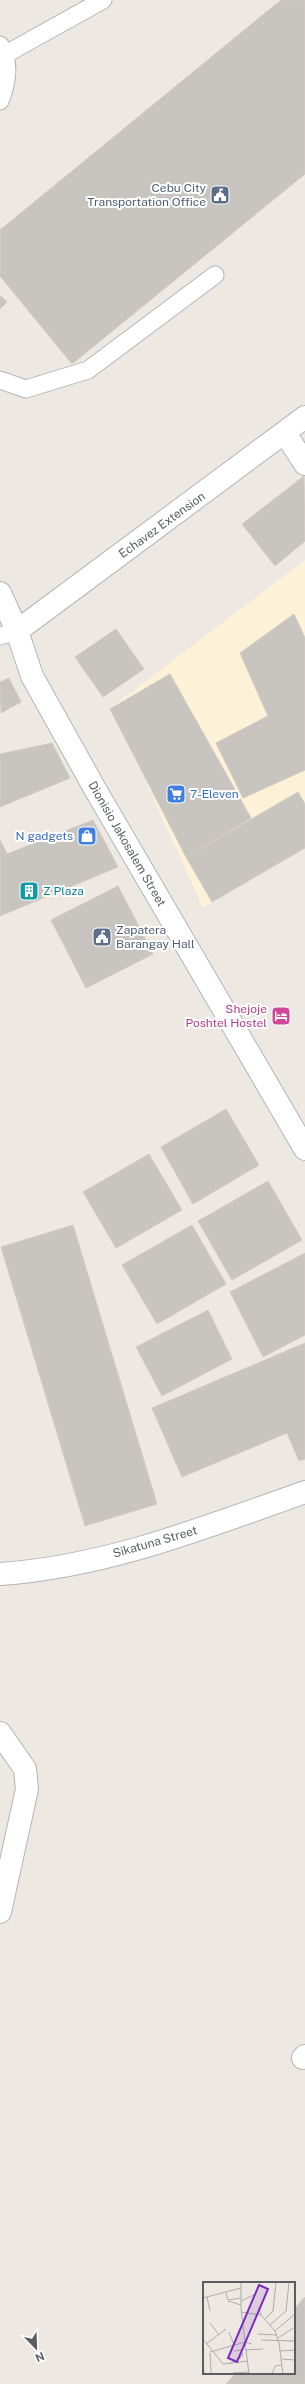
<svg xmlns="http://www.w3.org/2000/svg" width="305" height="2384" viewBox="0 0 305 2384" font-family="'Public Sans',sans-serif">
<rect width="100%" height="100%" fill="#ede9e2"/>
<path fill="#fdf1d7" d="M305 560V848L203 908 112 707Z"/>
<path fill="#c8c4bf" stroke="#d1cbc0" d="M281 0H305V174L72 364 0 276V230Z
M0 295 7 302 0 309Z
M304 476 305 541 275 566 242 524Z
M294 614 305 638V770L243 798 216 743 268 716 240 653Z
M116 629 144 669 103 697 75 657Z
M170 674 251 818 186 857 110 709Z
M9 678 21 702 1 713 0 682Z
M52 743 70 778 0 807V754Z
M298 792 305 804V848L212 902 186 857Z
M93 820 118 867 0 916V840L7 854Z
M118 886 153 954 86 988 51 920Z
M226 1109 259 1165 193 1204 161 1147Z
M149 1154 182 1210 116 1248 83 1192Z
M268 1181 302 1240 232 1280 198 1221Z
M73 1225 157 1504 85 1526 1 1247Z
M192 1225 226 1284 157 1324 122 1265Z
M305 1253V1335L263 1357 230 1292Z
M208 1310 232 1359 162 1396 136 1347Z
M305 1343V1459L299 1461 287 1433 182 1477 152 1408Z
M305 2297V2384H226L236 2373H294V2309Z"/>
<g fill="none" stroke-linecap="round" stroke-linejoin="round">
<g stroke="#b2b5b9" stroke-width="19">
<path id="service" d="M6 54 103 0
M0 101C7 84 11 61 0 45
M0 380 26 389 88 370 215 275
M0 636 17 631"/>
</g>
<g stroke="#b2b5b9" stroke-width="24">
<path id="minor" d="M285 433 305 464
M17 631 305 417
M0 1733 25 1769 27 1789 0 1912
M303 2058 305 2056"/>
</g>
<g stroke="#b2b5b9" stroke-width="24">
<path id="tertiary" d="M0 593 17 631 32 676 95 789 305 1149
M0 1574C106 1567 206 1527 305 1492"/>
</g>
<use href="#service" stroke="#fff" stroke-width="17"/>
<use href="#minor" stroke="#fff" stroke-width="22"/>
<use href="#tertiary" stroke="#fff" stroke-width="22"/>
</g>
<defs>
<g id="civic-square" transform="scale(1)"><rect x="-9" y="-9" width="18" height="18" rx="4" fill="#5c6f8a" stroke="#fff"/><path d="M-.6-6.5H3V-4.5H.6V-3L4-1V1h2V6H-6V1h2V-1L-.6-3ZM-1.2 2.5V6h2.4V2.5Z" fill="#fff"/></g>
<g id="supermarket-square" transform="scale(1)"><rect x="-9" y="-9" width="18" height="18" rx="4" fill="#3f7fe0" stroke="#fff"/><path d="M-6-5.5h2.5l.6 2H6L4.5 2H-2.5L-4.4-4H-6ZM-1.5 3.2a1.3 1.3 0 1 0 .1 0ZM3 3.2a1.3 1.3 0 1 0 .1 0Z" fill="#fff"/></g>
<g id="shop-square" transform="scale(1)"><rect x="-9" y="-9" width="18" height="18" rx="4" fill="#3f7fe0" stroke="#fff"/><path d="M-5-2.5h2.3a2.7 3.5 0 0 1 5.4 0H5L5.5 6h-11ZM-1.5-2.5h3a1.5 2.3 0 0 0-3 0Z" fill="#fff"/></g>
<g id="building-square" transform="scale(1)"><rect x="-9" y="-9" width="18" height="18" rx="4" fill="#0f9aa8" stroke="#fff"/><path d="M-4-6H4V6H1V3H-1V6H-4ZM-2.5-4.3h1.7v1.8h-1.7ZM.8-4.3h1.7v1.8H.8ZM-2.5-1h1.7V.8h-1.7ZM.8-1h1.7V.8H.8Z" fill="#fff"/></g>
<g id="hotel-square" transform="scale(1)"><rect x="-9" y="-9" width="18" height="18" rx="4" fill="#d1479c" stroke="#fff"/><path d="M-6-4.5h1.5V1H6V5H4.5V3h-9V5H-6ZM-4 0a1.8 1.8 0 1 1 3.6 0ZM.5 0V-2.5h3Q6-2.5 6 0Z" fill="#fff"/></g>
</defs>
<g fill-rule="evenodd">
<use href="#civic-square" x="220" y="195"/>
<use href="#supermarket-square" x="176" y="794"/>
<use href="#shop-square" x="87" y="836"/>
<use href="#building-square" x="29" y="891"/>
<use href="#civic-square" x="102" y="937"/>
<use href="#hotel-square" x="281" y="1016"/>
</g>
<g text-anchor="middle" stroke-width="4" stroke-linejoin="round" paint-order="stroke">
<g font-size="12" fill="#4e5e75" stroke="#fff" text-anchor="end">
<text x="206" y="192">Cebu City<tspan x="206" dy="14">Transportation Office</tspan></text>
<text x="116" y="934" text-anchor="start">Zapatera<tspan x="116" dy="14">Barangay Hall</tspan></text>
</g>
<g font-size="12" fill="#5a5e62" stroke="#fff">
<text transform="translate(162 525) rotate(-36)" y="4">Echavez Extension</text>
<text transform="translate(127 844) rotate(60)" y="4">Dionisio Jakosalem Street</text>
<text transform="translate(155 1542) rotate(-16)" y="4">Sikatuna Street</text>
</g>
<g font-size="12" fill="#366cbe" stroke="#fff" text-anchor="start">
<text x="190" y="798">7-Eleven</text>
<text x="73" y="840" text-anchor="end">N gadgets</text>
</g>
<g font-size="12" fill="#0d838f" stroke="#fff" text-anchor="start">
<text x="43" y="895">Z Plaza</text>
</g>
<g font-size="12" fill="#b23c85" stroke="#fff" text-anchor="end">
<text x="267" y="1013">Shejoje<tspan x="267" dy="14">Poshtel Hostel</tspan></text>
</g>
</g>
<g transform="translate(203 2282)">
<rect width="92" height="92" fill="#ede9e2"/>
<path fill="none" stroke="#a2dafc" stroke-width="2" d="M92 9V22"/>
<path fill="none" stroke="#aeadab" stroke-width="1" d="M38 0V27L46 92M23 11 25 18 38 16M4 15 7 29M0 16 38 6M25 19 38 23M38 19 51 13M38 30 58 33 72 49 76 61 80 92M58 33 56 26 60 20M62 37 70 29 73 0M7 41 16 53M67 43 83 29 86 0M72 49 92 32M26 50 31 63M55 52 74 53M75 56 90 46M0 57 20 82 45 79M58 58 92 59M3 62 23 47M42 68 60 67M77 69 92 68M7 70 42 60 49 62M7 71 8 92M79 77 92 78M0 78 1 92M26 82 40 74 38 68 31 69M30 91 46 90M69 92 72 84 79 83"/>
<path fill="#7b2cbf" fill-opacity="0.15" stroke="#7b2cbf" stroke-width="2" d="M56 3 65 7 34 80 25 76Z"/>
<rect width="92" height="92" fill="none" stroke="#5a5e62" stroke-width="2"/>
</g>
<g transform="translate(36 2348) rotate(157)" stroke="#ffffff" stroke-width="3" paint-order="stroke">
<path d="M0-3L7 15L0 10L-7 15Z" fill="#5a5e62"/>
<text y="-6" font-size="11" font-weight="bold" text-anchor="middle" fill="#5a5e62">N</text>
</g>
</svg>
